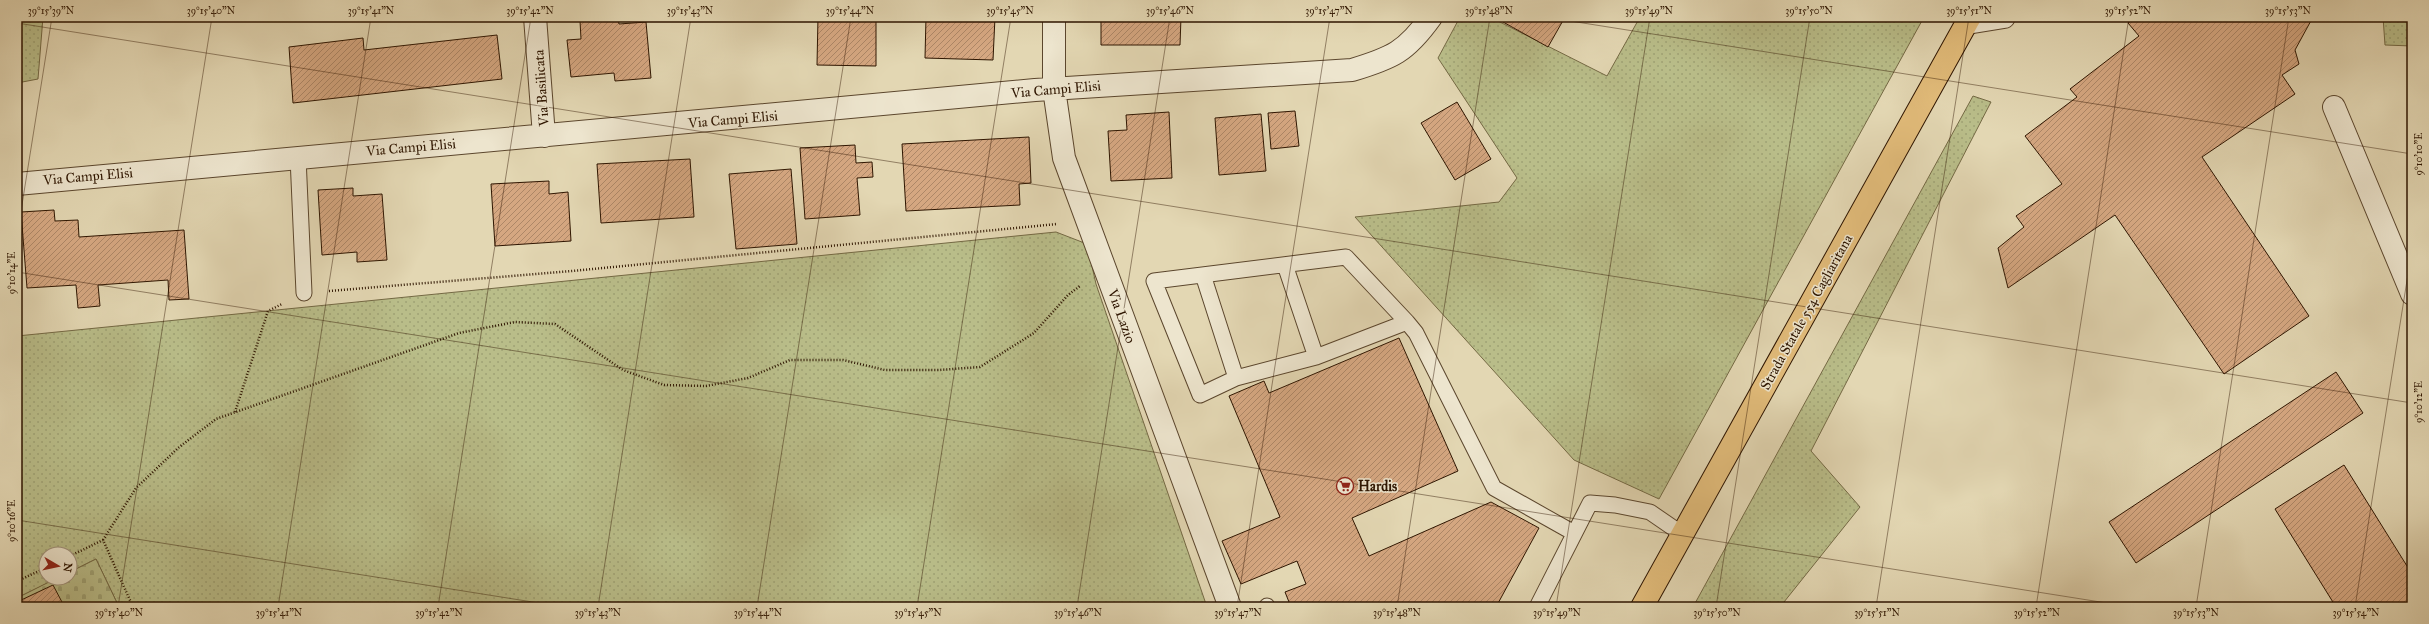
<svg xmlns="http://www.w3.org/2000/svg" width="2429" height="624" viewBox="0 0 2429 624" font-family="'IM FELL Great Primer',serif">
<defs>
<pattern id="grass-dots" width="8" height="8" patternUnits="userSpaceOnUse"><rect width="8" height="8" fill="#b9bd89"/><path d="M2 2h.1M6 6h.1" fill="none" stroke="#9fa274" stroke-width="1.8" stroke-linecap="round"/></pattern>
<pattern id="cemetery-stones" width="16" height="16" patternUnits="userSpaceOnUse"><rect width="16" height="16" fill="#b9bd89"/><path d="M2 7V4a2 2 0 0 1 4 0v3zM10 15v-3a2 2 0 0 1 4 0v3z" fill="#9fa274"/></pattern>
<pattern id="building-hatch" width="6" height="6" patternUnits="userSpaceOnUse"><rect width="6" height="6" fill="#d5a781"/><path d="M-1 1l2-2M0 6l6-6M5 7l2-2" fill="none" stroke="#ad8767"/></pattern>
</defs>
<rect width="100%" height="100%" fill="#e3d7b3"/>
<filter id="stains"><feTurbulence type="fractalNoise" baseFrequency=".005" numOctaves="4"/><feColorMatrix values="0 0 0 0 .2 0 0 0 0 .09 0 0 0 0 .02 0 0 0 .5 -.17"/></filter>
<radialGradient id="worn" r=".72"><stop offset=".6" stop-color="#630" stop-opacity="0"/><stop offset="1" stop-color="#630" stop-opacity=".3"/></radialGradient>
<path fill="url(#grass-dots)" stroke="#746944" d="M17 17H43L38 79 17 83Z
M1460 17H1490L1607 76 1640 17H1924L1659 499 1574 460 1355 217 1499 202 1517 178 1438 58Z
M2383 17H2412V46L2385 45Z
M1973 96 1991 102 1811 451 1860 507 1780 607H1693Z
M1056 232 1087 244 1096 284 1207 607H119L96 559 70 572V554H46V578H58L17 598V336Z"/>
<path fill="url(#cemetery-stones)" stroke="#746944" d="M96 559 119 607H17V598L57 578H70V572Z"/>
<path fill="url(#building-hatch)" stroke="#2e1500" d="M818 17H876V66L817 65Z
M926 17H995L993 60 925 58Z
M1101 17H1181L1180 45H1101Z
M1494 17H1565L1548 47Z
M2136 17H2313L2295 50 2299 64 2282 75 2295 94 2202 157 2309 316 2224 374 2115 215 2008 288 1998 248 2024 227 2016 216 2062 184 2025 136 2077 97 2070 89 2139 36 2128 23Z
M618 18 619 24 646 22 651 78 615 81 614 73 571 77 567 40 581 39 580 21Z
M497 35 502 79 293 103 289 47 363 38 364 50Z
M1457 102 1491 159 1455 180 1421 123Z
M1295 111 1299 146 1271 149 1268 113Z
M1169 112 1172 178 1111 181 1108 131 1127 130 1126 115Z
M1261 114 1266 171 1219 175 1215 118Z
M1029 137 1031 183 1019 184 1020 205 906 211 902 144Z
M855 145 856 163 872 162 873 177 857 178 860 215 805 219 800 148Z
M690 159 694 217 601 223 597 164Z
M791 169 797 244 736 249 729 174Z
M549 181V194L568 192 571 241 495 246 491 184Z
M353 188V196L382 194 387 260 357 262V252L322 255 318 190Z
M54 210 55 221 78 220 79 237 184 230 189 299 169 300 168 280 98 285 100 306 78 308 76 285 27 288 21 212Z
M1399 338 1458 471 1352 518 1369 556 1491 502 1539 528 1496 607H1291L1285 592 1306 584 1297 561 1241 584 1222 541 1280 517 1229 396 1264 381 1269 393Z
M2336 372 2363 413 2136 563 2109 522Z
M2344 465 2412 574V607H2336L2275 509Z
M53 585 63 604 57 607H17V602Z"/>
<g fill="none" stroke-linecap="round" stroke-linejoin="round">
<g stroke="#5b462d" stroke-width="17">
<path id="service" d="M298 157 304 293
M1285 265 1316 357
M1203 275 1236 378
M1407 322 1316 357 1236 378 1200 395 1154 281 1346 257 1407 322 1416 333 1494 488 1574 533
M1267 606V607
M1537 607 1590 503 1615 505 1650 512 1682 534"/>
</g>
<g stroke="#5b462d" stroke-width="24">
<path id="minor" d="M535 17 544 136
M1054 17V89L1064 158 1230 607
M1967 23 2004 17
M2334 107 2412 294
M17 184 1035 90 1352 70C1392 58 1406 52 1431 17"/>
</g>
<g stroke="#2e1500" stroke-width="24">
<path id="primary" d="M1642 607 1970 17"/>
</g>
<path stroke="#2e1500" stroke-width="2.5" stroke-dasharray="1 2" stroke-linecap="butt" d="M329 291 572 271 1057 224
M235 412 268 311 282 304
M103 540 136 488 178 448 216 419 459 333 515 322 555 324 623 370 664 385 706 386 748 378 790 360H843L885 370H939L980 367 1034 333 1068 295 1080 286
M70 556 103 540 133 607
M17 581 46 568"/>
<use href="#service" stroke="#ede5ce" stroke-width="15"/>
<use href="#minor" stroke="#ede5ce" stroke-width="22"/>
<use href="#primary" stroke="#e2bc7a" stroke-width="22"/>
</g>
<path fill="none" stroke="#2e1500" stroke-width="1" stroke-opacity="0.45" d="M1545 17 2412 154M17 23 2412 403M17 236 52 17M17 272 2132 607M17 520 564 607M118 607 212 17M278 607 371 17M438 607 531 17M598 607 691 17M757 607 851 17M917 607 1011 17M1077 607 1170 17M1237 607 1330 17M1397 607 1490 17M1556 607 1650 17M1716 607 1810 17M1876 607 1969 17M2036 607 2129 17M2196 607 2289 17M2355 607 2412 249"/>
<defs>
<g id="supermarket-ring" transform="scale(0.9)"><circle r="9.5" fill="#ede5ce" stroke="#8f2418" stroke-width="1.5"/><path d="M-6-5.5h2.5l.6 2H6L4.5 2H-2.5L-4.4-4H-6ZM-1.5 3.2a1.3 1.3 0 1 0 .1 0ZM3 3.2a1.3 1.3 0 1 0 .1 0Z" fill="#8f2418"/></g>
</defs>
<g fill-rule="evenodd">
<use href="#supermarket-ring" x="1345" y="486"/>
</g>
<g text-anchor="middle" stroke-width="3" stroke-linejoin="round" paint-order="stroke">
<g font-size="14" fill="#2e1500" stroke="#ede5ce">
<text transform="translate(541 88) rotate(-94)" y="5">Via Basilicata</text>
<text transform="translate(1056 89) rotate(-5)" y="5">Via Campi Elisi</text>
<text transform="translate(733 119) rotate(-5)" y="5">Via Campi Elisi</text>
<text transform="translate(411 147) rotate(-5)" y="5">Via Campi Elisi</text>
<text transform="translate(88 176) rotate(-5)" y="5">Via Campi Elisi</text>
<text transform="translate(1806 312) rotate(-61)" y="5">Strada Statale 554 Cagliaritana</text>
<text transform="translate(1122 316) rotate(70)" y="5">Via Lazio</text>
</g>
<g font-size="14" font-weight="bold" fill="#2e1500" stroke="#ede5ce" text-anchor="start">
<text x="1358" y="491">Hardis</text>
</g>
</g>
<rect width="2429" height="624" fill="none" stroke="#e3d7b3" stroke-width="44"/>
<g transform="translate(58 566) rotate(99)"><circle r="19" fill="#ede5ce" stroke="#a1927c"/>
<path d="M0-3L7 15L0 10L-7 15Z" fill="#8f2418"/>
<text y="-6" font-size="11" font-weight="bold" text-anchor="middle" fill="#2e1500">N</text>
</g>
<rect x="22" y="22" width="2385" height="580" fill="none" stroke="#2e1500" stroke-width="1.5"/>
<g font-size="10" text-anchor="middle" fill="#2e1500">
<text x="51" y="14">39°15'39"N</text>
<text x="211" y="14">39°15'40"N</text>
<text x="371" y="14">39°15'41"N</text>
<text x="530" y="14">39°15'42"N</text>
<text x="690" y="14">39°15'43"N</text>
<text x="850" y="14">39°15'44"N</text>
<text x="1010" y="14">39°15'45"N</text>
<text x="1170" y="14">39°15'46"N</text>
<text x="1329" y="14">39°15'47"N</text>
<text x="1489" y="14">39°15'48"N</text>
<text x="1649" y="14">39°15'49"N</text>
<text x="1809" y="14">39°15'50"N</text>
<text x="1969" y="14">39°15'51"N</text>
<text x="2128" y="14">39°15'52"N</text>
<text x="2288" y="14">39°15'53"N</text>
<text transform="translate(2418 154) rotate(-90)" y="4">9°10'10"E</text>
<text transform="translate(11 273) rotate(-90)" y="4">9°10'14"E</text>
<text transform="translate(2418 402) rotate(-90)" y="4">9°10'12"E</text>
<text transform="translate(11 521) rotate(-90)" y="4">9°10'16"E</text>
<text x="119" y="616">39°15'40"N</text>
<text x="279" y="616">39°15'41"N</text>
<text x="439" y="616">39°15'42"N</text>
<text x="598" y="616">39°15'43"N</text>
<text x="758" y="616">39°15'44"N</text>
<text x="918" y="616">39°15'45"N</text>
<text x="1078" y="616">39°15'46"N</text>
<text x="1238" y="616">39°15'47"N</text>
<text x="1397" y="616">39°15'48"N</text>
<text x="1557" y="616">39°15'49"N</text>
<text x="1717" y="616">39°15'50"N</text>
<text x="1877" y="616">39°15'51"N</text>
<text x="2037" y="616">39°15'52"N</text>
<text x="2196" y="616">39°15'53"N</text>
<text x="2356" y="616">39°15'54"N</text>
</g>
<rect width="100%" height="100%" filter="url(#stains)"/>
<rect width="100%" height="100%" fill="url(#worn)"/>
</svg>
